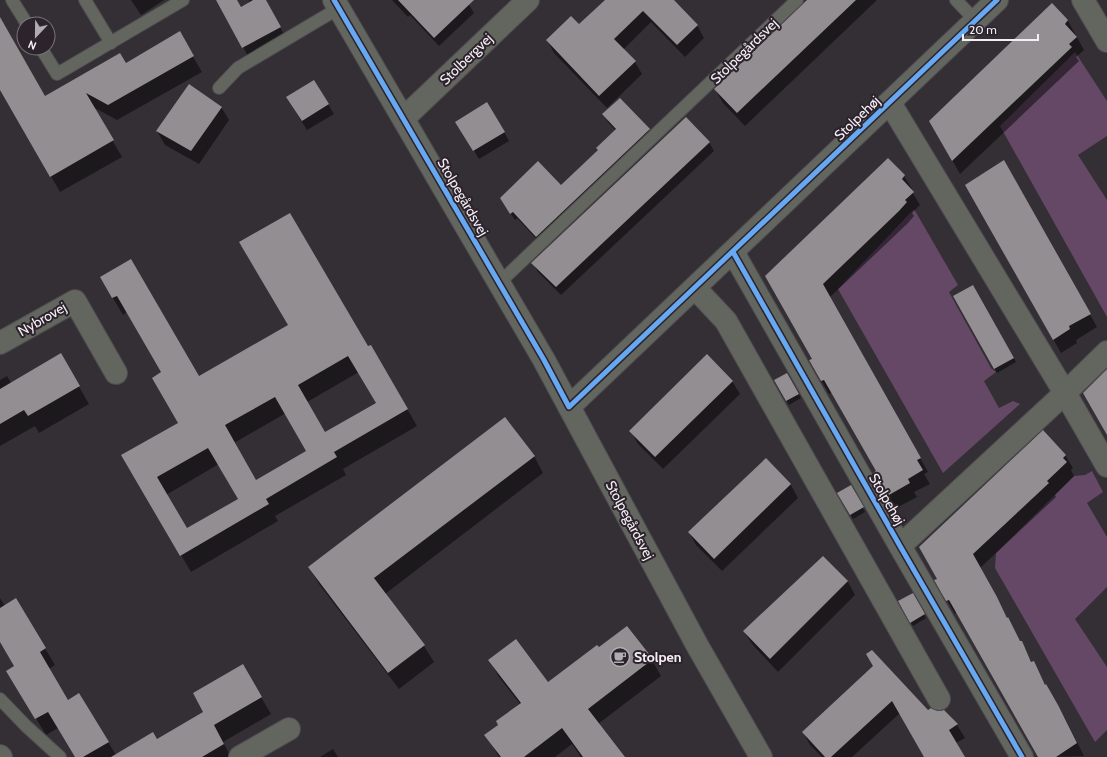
<svg xmlns="http://www.w3.org/2000/svg" width="1107" height="757" viewBox="0 0 1107 757" font-family="Cabin,sans-serif">
<rect width="100%" height="100%" fill="#342f35"/>
<path fill="#644865" d="M1075 52 1107 101V136L1078 155 1107 200V317L1000 126Z
M914 209 958 285 949 292 991 368 996 372 984 381 999 408 1013 401 1020 404 943 473 838 289Z
M1092 471 1103 492 1087 503 1107 537V587L1075 619 1107 667V730L1095 742 995 568 996 553 1074 476 1085 475Z"/>
<path fill="#0007" fill-rule="evenodd" d="M131 0H164L141 15Z
M217 0H236L240 8 247 4 250 0H253L256 6 265 1 285 36 248 56Z
M392 0H466L474 13 439 46 410 15 408 17Z
M606 0H672L697 25 704 38 685 57 651 22 623 50 635 62 642 74 607 108 554 53 547 40 579 26Z
M809 0H877L745 126 723 103 715 89Z
M1052 5 1068 21 1084 50 1076 57 1079 61 960 174 930 121Z
M0 19 45 98 125 64 179 33 202 72 117 120 93 107 122 157 60 192 0 88Z
M314 81 334 114 307 130 287 98Z
M620 99 649 130 653 137 541 244 517 218 515 220 505 205 561 187 599 150 616 131 608 122 604 114Z
M221 107 229 120 199 164 165 145 157 131Z
M457 122 504 132 509 141 479 159Z
M709 142 714 151 561 295 538 272 533 263Z
M888 160 904 176 912 189 911 190 920 205 912 213 914 216 907 224 829 298 928 472 924 474 930 484 914 492 917 497 898 507 897 506 894 508 874 473 877 472 832 392 829 394 810 361 813 359 766 276Z
M1003 161 1097 327 1076 340 1077 343 1061 353 967 186Z
M101 278 199 378 371 346 417 426 343 469 346 475 275 516 278 521 191 572 123 455 179 423 163 373 127 312 123 315ZM359 372 377 404 325 434 307 402ZM286 413 308 451 256 481 234 443ZM219 464 239 499 187 530 166 495Z
M972 286 1016 362 997 373 954 297Z
M60 354 89 404 39 433 35 426 0 446V380L7 376 11 383Z
M787 374 801 398 789 405 775 380Z
M732 381 740 394 663 469 638 444 631 431Z
M1065 455 1073 468 1071 470 1074 476 1055 495 1056 497 980 568 1032 663 1066 720 1084 756 1040 757 957 612 955 614 936 581Z
M534 456 543 473 385 594 424 646 434 662 399 689 319 584 309 567Z
M766 459 791 485 798 498 722 571 696 545 689 532Z
M851 487 865 512 853 519 839 493Z
M823 557 848 582 855 595 778 672 752 644 744 631Z
M912 594 926 618 913 626 900 602Z
M0 598 5 606 16 600 55 665 49 669 68 701 79 694 116 755 157 740 205 712 242 665 271 714 223 742 231 757H76L58 728 46 735 18 688 15 666 0 641Z
M627 627 652 660 661 676 598 724 624 757H581L572 744 555 757H499L486 735 499 725 520 704 499 677 490 661 548 683 599 649Z
M874 667 928 711 938 712 944 711 957 725 965 738 956 743 964 757H925L900 713 852 757H822L810 745 803 732Z
M333 749 338 757H320Z"/>
<path fill="#928e92" fill-rule="evenodd" d="M216 0H237L241 7 253 0H266L281 27 242 48Z
M398 0H474L434 38Z
M605 0H674L698 25 677 45 643 11 614 39 636 61 599 96 546 40 571 16 579 24Z
M807 0H856L737 113 714 89Z
M1052 3 1068 20 1065 24 1077 37 1069 44 1072 47 952 161 929 121Z
M0 17 45 96 120 53 126 63 180 31 194 56 108 105 86 93 114 140 50 177 0 90Z
M314 80 329 104 302 121 286 97Z
M189 84 222 107 191 151 156 131Z
M620 98 650 129 536 237 513 212 510 214 500 198 538 161 561 185 598 150 596 148 616 129 602 114Z
M487 102 505 132 473 151 455 122Z
M686 117 710 142 556 287 531 263Z
M888 158 905 175 902 179 914 192 905 200 907 202 899 211 823 284 921 458 917 460 923 470 908 479 910 483 889 495 888 494 886 495 873 473 876 471 824 380 821 381 809 360 812 359 765 276Z
M1004 160 1091 314 1069 326 1070 329 1053 340 965 185Z
M290 213 368 346 371 345 408 409 334 452 337 457 266 499 269 504 180 556 121 455 178 423 152 378 161 372 117 296 112 298 100 277 131 259 199 376 288 325 239 242ZM348 356 376 403 325 432 298 385ZM275 397 306 451 256 480 225 425ZM208 448 238 499 187 528 157 477Z
M973 285 1014 358 994 369 953 296Z
M61 353 80 386 28 416 24 410 0 424V389Z
M707 354 733 381 655 457 629 431Z
M1107 369V435L1083 393Z
M787 373 799 394 786 401 774 380Z
M505 417 535 456 374 578 425 645 388 673 308 567Z
M1043 430 1066 455 1063 458 1067 462 1047 481 1049 483 973 554 997 597 1007 618 1008 617 1020 641H1022L1031 662 1034 661 1045 685 1046 684 1058 705 1077 743 1056 757H1038L949 600 946 601 934 580 937 579 919 547Z
M766 458 791 484 714 559 688 532Z
M851 485 864 507 850 515 837 493Z
M823 556 848 581 770 659 743 631Z
M913 593 925 614 910 623 898 601Z
M16 598 46 648 40 652 68 700 79 693 109 742 83 757H75L48 712 35 719 6 671 14 666 0 642V608Z
M627 626 653 659 588 709 625 757H583L562 728 524 757H501L484 735 498 725 496 721 521 703 488 660 516 639 548 682 597 645 599 647Z
M872 650 928 710 931 708 938 711 944 710 958 724 949 730 965 757H924L892 701 831 757H825L802 732 873 666 866 654Z
M243 664 262 697 214 725 224 744 202 757H111L153 732 157 739 203 712 193 693Z"/>
<g fill="none" stroke-linecap="round" stroke-linejoin="round">
<g stroke="#4e4b4f" stroke-width="14">
<path id="service" d="M12 0 27 24
M85 0 111 43
M956 0 975 20
M41 48 57 74 183 0
M219 88 238 68 339 8
M499 283 797 0
M0 699 26 726 60 757"/>
</g>
<g stroke="#4e4b4f" stroke-width="24">
<path id="minor" d="M334 0 544 360 697 645 761 757
M1083 0 1107 41
M890 103 1065 393 1107 466
M404 118 528 0
M733 252 900 546 1022 757
M695 288 726 321 939 699
M0 343 75 301 116 373
M569 407 997 0
M900 546 1065 393 1107 352
M240 757 289 729"/>
</g>
<g stroke="#4e4b4f" stroke-width="24">
<path id="tertiary" d="M0 756 1 757"/>
</g>
<use href="#service" stroke="#63655f" stroke-width="12"/>
<use href="#minor" stroke="#63655f" stroke-width="22"/>
<use href="#tertiary" stroke="#63655f" stroke-width="22"/>
<g stroke="#2c232c" stroke-width="8">
<path id="cycleway" d="M334 0 544 360 569 407 997 0
M733 252 900 546 1022 757"/>
</g>
<use href="#cycleway" stroke="#66a8f1" stroke-width="5"/>
</g>
<defs>
<g id="cafe-ring" transform="scale(1)"><circle r="9.5" fill="#2c232c" stroke="#b1acb2" stroke-width="1.5"/><path d="M-5.5-4.5H6V0H3Q3 3.5 0 3.5H-2.5Q-5.5 3.5-5.5 0ZM3-3.2v2h1.7v-2ZM-6 4.5H4V6H-6Z" fill="#b1acb2"/></g>
</defs>
<g fill-rule="evenodd">
<use href="#cafe-ring" x="620" y="657"/>
</g>
<g text-anchor="middle" stroke-width="4" stroke-linejoin="round" paint-order="stroke">
<g font-size="14" fill="#f5eff5" stroke="#2c232c">
<text transform="translate(744 51) rotate(-44)" y="5">Stolpegårdsvej</text>
<text transform="translate(466 59) rotate(-44)" y="5">Stolbergvej</text>
<text transform="translate(857 118) rotate(-44)" y="5">Stolpehøj</text>
<text transform="translate(463 197) rotate(60)" y="5">Stolpegårdsvej</text>
<text transform="translate(42 319) rotate(-30)" y="5">Nybrovej</text>
<text transform="translate(887 499) rotate(60)" y="5">Stolpehøj</text>
<text transform="translate(630 520) rotate(62)" y="5">Stolpegårdsvej</text>
</g>
<g font-size="14" font-weight="bold" fill="#f5eff5" stroke="#2c232c" text-anchor="start">
<text x="634" y="662">Stolpen</text>
</g>
</g>
<g transform="translate(36 36) rotate(202)"><circle r="19" fill="#2c232c" stroke="#7c757c"/>
<path d="M0-3L7 15L0 10L-7 15Z" fill="#b1acb2"/>
<text y="-6" font-size="11" font-weight="bold" text-anchor="middle" fill="#f5eff5">N</text>
</g>
<path d="M963 34v6h75v-6" fill="none" stroke="#f5eff5" stroke-width="2"/>
<text x="969" y="34" font-size="12" fill="#f5eff5" stroke="#2c232c" stroke-width="3" paint-order="stroke">20 m</text>
</svg>
